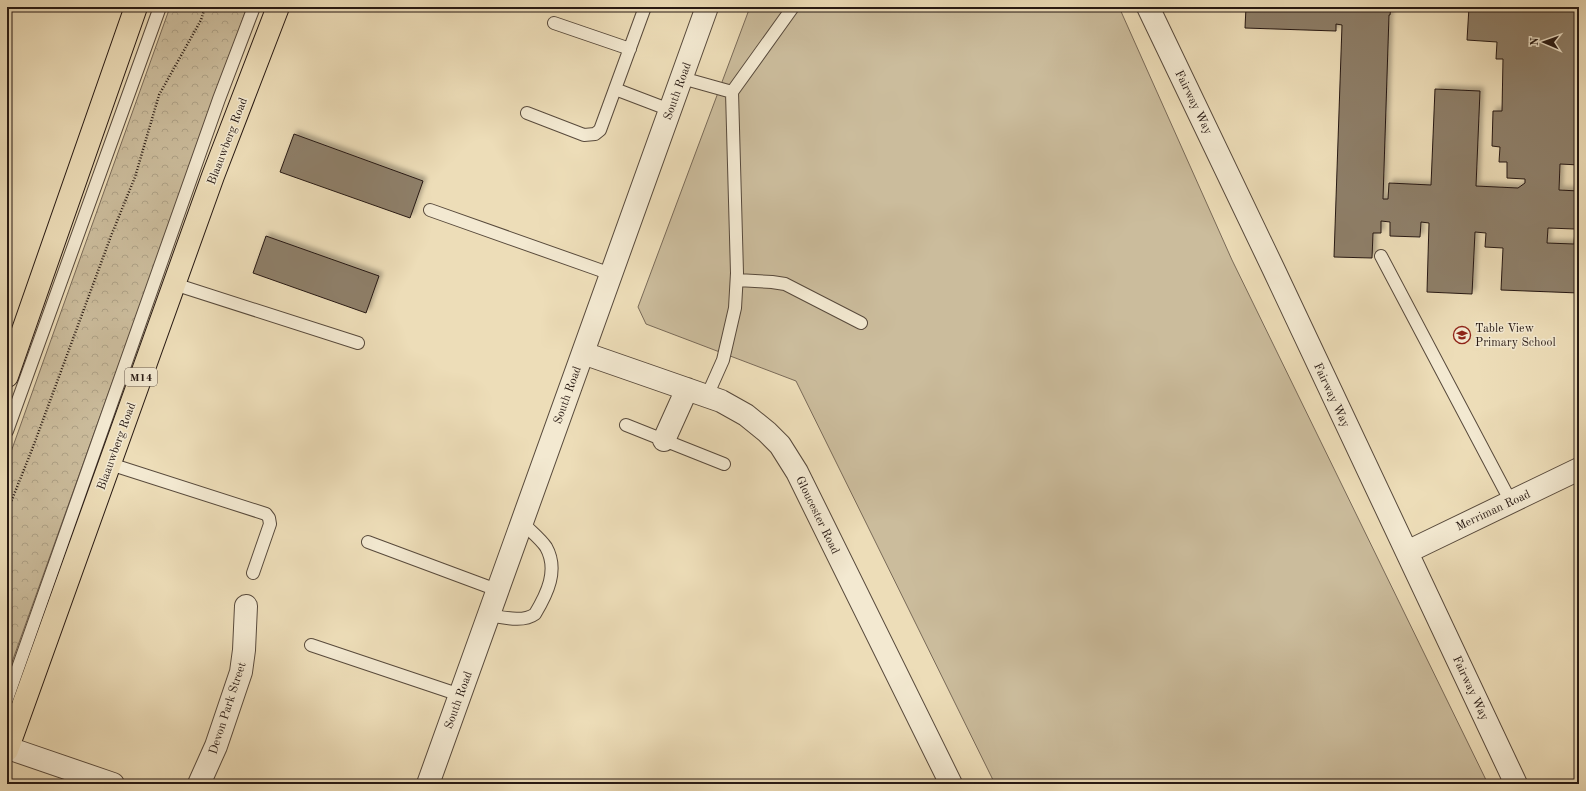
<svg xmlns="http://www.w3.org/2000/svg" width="1586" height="791" viewBox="0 0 1586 791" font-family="'Old Standard TT',serif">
<defs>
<pattern id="park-crowns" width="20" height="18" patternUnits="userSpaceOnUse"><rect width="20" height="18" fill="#cbbc9c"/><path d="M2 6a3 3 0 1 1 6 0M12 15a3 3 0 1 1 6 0" fill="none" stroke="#aea186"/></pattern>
<filter id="shadow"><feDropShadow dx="3.5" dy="-3.5" stdDeviation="2" flood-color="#0004"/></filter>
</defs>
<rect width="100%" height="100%" fill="#edddb8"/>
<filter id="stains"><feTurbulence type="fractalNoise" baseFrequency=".005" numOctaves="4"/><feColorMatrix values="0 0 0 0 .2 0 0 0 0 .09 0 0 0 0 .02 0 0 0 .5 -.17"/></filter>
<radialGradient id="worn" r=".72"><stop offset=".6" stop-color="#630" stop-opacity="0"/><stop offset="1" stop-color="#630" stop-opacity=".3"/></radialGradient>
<path fill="url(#park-crowns)" stroke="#796a58" d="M170 7H247L7 676V463Z"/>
<path fill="#cbbc9c" stroke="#796a58" d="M750 7H1119L1232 260 1488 784H995L796 381 646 324 638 307Z"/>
<path fill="#8e7f69" stroke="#271913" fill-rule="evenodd" filter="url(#shadow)" d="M1246 7H1391L1390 15H1389L1383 199H1388L1389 183 1431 185 1435 89 1480 91 1476 186 1518 188 1525 183V179L1507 178V162H1499L1500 147 1492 146 1493 111H1502L1503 59H1496L1497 42 1467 40 1469 7H1579V165L1560 164 1559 190 1579 191V293L1501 290 1503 248 1485 247 1486 233 1475 232 1472 294 1427 292 1429 223 1421 222 1420 237 1390 236V222L1381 221V233H1373L1372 258 1334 257 1342 25 1336 24V31L1245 28ZM1548 228 1575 229 1574 244 1547 243Z
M294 134 423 181 410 218 280 172Z
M266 236 379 276 366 313 253 273Z"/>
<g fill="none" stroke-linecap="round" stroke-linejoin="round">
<g stroke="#584a3c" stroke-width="14">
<path id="service" d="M554 23 630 49
M682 78 732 92 793 7
M615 89 670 110
M527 113 584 135 595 134 600 130 645 7
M430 210 611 274
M1381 256 1511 502
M737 280 772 282 785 284 861 323
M174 284 358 343
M707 396 723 360 735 308 737 273 732 92
M626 425 724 464
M7 431 160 7
M110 464 266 514 269 518 270 524 253 573
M368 542 497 590
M488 615C502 617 523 623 535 614 547 594 559 570 546 547 540 538 529 530 522 522
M311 645 460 695
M7 699 219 99 254 7"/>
</g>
<g stroke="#584a3c" stroke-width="24">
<path id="minor" d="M1148 7 1273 268 1516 784
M583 353 721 401 746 415 767 432 780 445 797 472 951 784
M664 440 687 389
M1407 552 1579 469
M8 748 113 784
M199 784 216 746 241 672 244 650 246 606
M428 784 707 7"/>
</g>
<g stroke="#271913" stroke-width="24">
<path id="primary" d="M7 376 136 7
M7 750 213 176 278 7"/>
</g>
<path stroke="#271913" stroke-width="2.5" stroke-dasharray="1 2" stroke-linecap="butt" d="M7 512 33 447 111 236 135 177 159 95 201 20 205 7"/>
<use href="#service" stroke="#f3e9d1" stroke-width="12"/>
<use href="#minor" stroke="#f3e9d1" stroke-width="22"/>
<use href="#primary" stroke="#edddb8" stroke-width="22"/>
</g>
<defs>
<g id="school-ring" transform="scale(0.9)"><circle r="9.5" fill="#f3e9d1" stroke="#8f2418" stroke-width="1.5"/><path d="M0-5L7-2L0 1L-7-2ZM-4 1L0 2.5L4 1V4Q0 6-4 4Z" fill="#8f2418"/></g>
</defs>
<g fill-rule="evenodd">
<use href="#school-ring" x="1462" y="335"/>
</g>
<g text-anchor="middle" stroke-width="3" stroke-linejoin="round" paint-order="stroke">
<rect fill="#f3e9d1" stroke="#64574c" stroke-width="1" x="125" y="368" width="32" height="18" rx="3"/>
<g font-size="11" font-weight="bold" fill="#271913">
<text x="141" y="381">M14</text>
</g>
<g font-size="12" fill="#271913" stroke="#f3e9d1">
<text transform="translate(677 91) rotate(-70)" y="4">South Road</text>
<text transform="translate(1194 102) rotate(64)" y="4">Fairway Way</text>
<text transform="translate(227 141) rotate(-69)" y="4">Blaauwberg Road</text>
<text transform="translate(567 395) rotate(-70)" y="4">South Road</text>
<text transform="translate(1332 395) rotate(65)" y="4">Fairway Way</text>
<text transform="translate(116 446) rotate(-70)" y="4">Blaauwberg Road</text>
<text transform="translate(1493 510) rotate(-25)" y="4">Merriman Road</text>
<text transform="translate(818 515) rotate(64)" y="4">Gloucester Road</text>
<text transform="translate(1471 688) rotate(65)" y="4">Fairway Way</text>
<text transform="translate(458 700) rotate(-70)" y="4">South Road</text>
<text transform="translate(227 708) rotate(-72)" y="4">Devon Park Street</text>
</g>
<g font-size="12" fill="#271913" stroke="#f3e9d1" text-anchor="start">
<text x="1475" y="332">Table View<tspan x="1475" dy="14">Primary School</tspan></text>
</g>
</g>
<rect width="1586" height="791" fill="none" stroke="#edddb8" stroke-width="24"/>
<rect x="8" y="8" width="1570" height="775" fill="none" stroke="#271913" stroke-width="2"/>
<rect x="12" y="12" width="1562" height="767" fill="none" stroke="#271913"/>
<g transform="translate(1544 42) rotate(272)" stroke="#f3e9d1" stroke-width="3" paint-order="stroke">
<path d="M0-3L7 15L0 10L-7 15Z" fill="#271913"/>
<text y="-6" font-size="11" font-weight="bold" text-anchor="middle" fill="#271913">N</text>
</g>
<rect width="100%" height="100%" filter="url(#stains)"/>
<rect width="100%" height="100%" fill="url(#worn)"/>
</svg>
